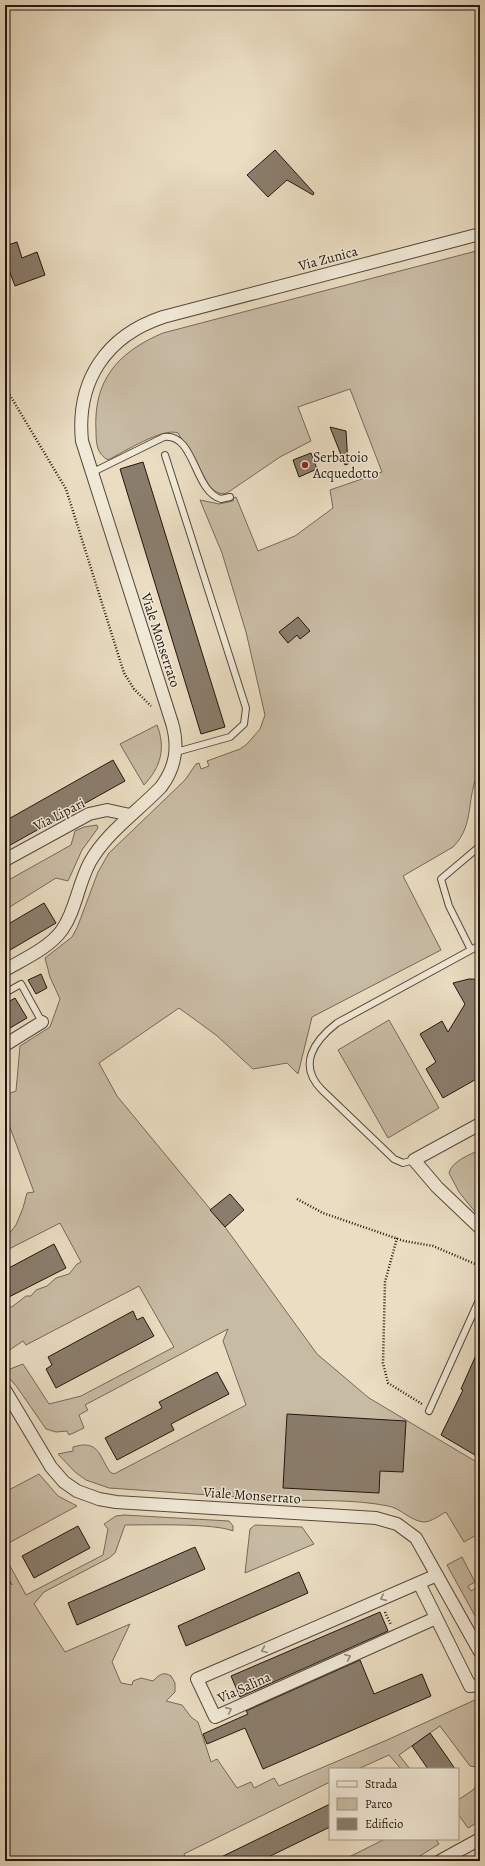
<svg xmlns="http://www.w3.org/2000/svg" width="485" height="1866" viewBox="0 0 485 1866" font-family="Alegreya,serif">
<rect width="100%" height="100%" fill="#eaddc2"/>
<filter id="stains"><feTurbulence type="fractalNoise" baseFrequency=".005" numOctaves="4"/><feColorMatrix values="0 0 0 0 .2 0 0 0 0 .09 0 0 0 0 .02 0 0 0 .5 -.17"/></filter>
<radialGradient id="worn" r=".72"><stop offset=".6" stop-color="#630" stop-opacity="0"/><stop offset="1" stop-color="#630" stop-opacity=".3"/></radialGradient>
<path fill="#c8bba4" stroke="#75685a" d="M480 250V770C465 796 476 824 453 847L403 876 441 950 312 1017 298 1074 287 1063 253 1069 216 1035 179 1008 99 1063 117 1096 225 1227 317 1354 369 1398 480 1464V1533L464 1542 446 1512C440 1515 431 1522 424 1522 410 1521 401 1508 388 1506 354 1499 315 1501 280 1500L273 1495 266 1499 109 1488 86 1480 75 1472 58 1454 73 1451V1447C99 1439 99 1456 110 1472L114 1474 246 1405 223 1341 228 1329 85 1405 88 1410 79 1415 84 1428 69 1435 67 1431 56 1432 46 1429 17 1387 5 1373V1371L23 1364 49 1404 81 1396 174 1347 139 1286 26 1345 23 1341 5 1353V1310L13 1306 26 1296H31L36 1290 47 1286 56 1278 69 1274 77 1264 81 1262 60 1223 5 1251V1239L16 1225 23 1208 27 1193 34 1192 5 1114V1095L16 1091 20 1046 50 1027 60 999 50 977 45 958 72 937 77 928 98 872 109 853 185 780 196 764 199 763 201 769 209 766 207 761 240 749 247 744 260 729 265 715 246 632 222 553 200 500 219 504 233 501V498L236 497 258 551 295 536 333 508 330 490 382 472 350 389 298 407 311 441 280 457 227 493C219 495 216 492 210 487L178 433C163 427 124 452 108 460 97 454 96 444 96 431 93 380 118 352 163 333Z
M157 725C166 748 161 767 144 785L120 744Z
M97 825 98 828 82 850 68 881 56 878 5 910V882L71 845 75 831 84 827Z
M389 1020 439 1108 388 1138 338 1050Z
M480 1150V1218L459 1192 449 1173C452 1161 469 1155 480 1150Z
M39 1474 58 1496 77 1506 5 1545V1492Z
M124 1515 229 1521 233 1526V1531C214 1523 149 1525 125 1525L115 1553 109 1558 44 1592 34 1604 65 1652 130 1624 112 1662 121 1683 132 1685 133 1681 141 1678 153 1681C159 1675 163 1671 171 1676L175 1683V1692L166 1701 182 1705 191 1717 198 1722 211 1762 217 1759 237 1788 251 1782 254 1788 274 1778 279 1786 387 1740 477 1699 480 1703V1760L476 1767 470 1766 440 1726 399 1755 410 1769H401L389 1755 358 1769H330V1782L184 1854 186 1861H5V1574L12 1585 5 1572V1557L26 1595 103 1555 108 1529 104 1524 116 1516Z
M255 1525 302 1527 314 1544 245 1573 250 1529Z
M462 1557 475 1582 468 1586 471 1591 478 1587 480 1591V1625L447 1565Z
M480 1782V1821L468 1828 458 1814V1800L473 1790Z
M385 1839H436L439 1844 412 1861H341Z"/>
<path fill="#8a7d6c" stroke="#22160f" d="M275 150 314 193 313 195 287 180 268 197 247 175Z
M17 242 22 258 37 252 45 275 15 286 5 259V246Z
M330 427 346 431 348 464 345 465Z
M311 453 317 469 299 477 293 460Z
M143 462 225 727 201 734 120 469Z
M298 617 310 631 300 639 297 635 288 643 279 632Z
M113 760 125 781 5 848V821Z
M44 903 56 923 5 953V926Z
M41 974 47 988 36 994 28 980Z
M469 979H474L480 984V1077L443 1098 426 1069 436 1062 420 1034 442 1021 448 1032 465 1004 453 983Z
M15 998 27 1018 5 1031V1004Z
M230 1194 244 1210 225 1227 210 1210Z
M54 1244 66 1268 5 1299V1270Z
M133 1311 137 1320 143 1317 154 1336 56 1388 46 1369 52 1365 48 1357Z
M480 1346V1458L441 1435 463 1390 461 1389Z
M217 1372 229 1394 171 1424 174 1430 117 1460 105 1438 162 1408 159 1402Z
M287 1414 406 1421 403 1472 380 1471 379 1493 283 1488Z
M78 1526 90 1548 34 1578 22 1556Z
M195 1547 205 1569 77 1625 68 1603Z
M299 1572 308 1593 186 1646 178 1626Z
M380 1612 388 1631 240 1697 231 1676Z
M360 1660 374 1694 422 1674 431 1696 263 1769 245 1728 207 1744 203 1734 248 1714 246 1711Z
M430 1733 447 1757 455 1769H428L412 1746Z
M330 1804V1827L260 1861H213Z"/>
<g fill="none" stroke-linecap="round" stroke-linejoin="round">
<g stroke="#54483c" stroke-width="8">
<path id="lane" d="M165 455 246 708 244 724 230 737 176 752
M91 473 164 437C195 433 194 492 221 499L230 497
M471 950 449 906 441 879 480 846
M5 993 21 984 42 1022
M414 1160 403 1163 394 1159 322 1090C297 1065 314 1041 337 1023L480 945
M429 1411 480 1298"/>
</g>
<g stroke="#54483c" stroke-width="14">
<path id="street" d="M5 860 89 814 107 810 130 815
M5 970C24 959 49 948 62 930 76 910 78 884 90 862 107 832 137 812 161 787 176 767 179 747 172 723L82 441C76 381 106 336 163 317L480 234
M5 1045 42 1022
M480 1124 414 1160 437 1187 480 1228
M5 1390 51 1467 64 1482 77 1491 99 1499 116 1502 376 1518 397 1524 416 1538 480 1652
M419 1583 470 1686 480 1685
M436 1618 215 1717 197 1679 437 1575
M440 1861 480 1839"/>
</g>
<path stroke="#22160f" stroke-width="2.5" stroke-dasharray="1 2" stroke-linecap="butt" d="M5 387 66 489 124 673 134 689 151 706
M297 1199 323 1213 404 1241 433 1246 480 1266
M397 1238 385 1282 383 1363 388 1383 422 1404
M385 1612 391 1625"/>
<use href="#lane" stroke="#f1e9d7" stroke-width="6"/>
<use href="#street" stroke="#f1e9d7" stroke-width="12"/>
</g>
<defs><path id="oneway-chevron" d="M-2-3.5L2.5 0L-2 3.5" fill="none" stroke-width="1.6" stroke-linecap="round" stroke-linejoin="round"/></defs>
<g stroke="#948a7d">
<use href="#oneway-chevron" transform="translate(383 1598) rotate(156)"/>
<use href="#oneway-chevron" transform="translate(264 1650) rotate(157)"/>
<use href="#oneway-chevron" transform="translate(348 1657) rotate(-24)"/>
<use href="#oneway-chevron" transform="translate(229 1710) rotate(-24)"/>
</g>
<circle fill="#8f2418" stroke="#f1e9d7" stroke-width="1.5" cx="305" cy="465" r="4"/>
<g text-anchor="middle" stroke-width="3" stroke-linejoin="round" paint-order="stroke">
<g font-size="14" fill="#22160f" stroke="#f1e9d7">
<text transform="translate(328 258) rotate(-15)" y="5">Via Zunica</text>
<text transform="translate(161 640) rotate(72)" y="5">Viale Monserrato</text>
<text transform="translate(59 814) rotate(-27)" y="5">Via Lipari</text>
<text transform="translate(252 1495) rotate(4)" y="5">Viale Monserrato</text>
<text transform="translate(244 1687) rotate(-24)" y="5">Via Salina</text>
</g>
<g font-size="14" fill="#22160f" stroke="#f1e9d7" text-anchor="start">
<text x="313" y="462">Serbatoio<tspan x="313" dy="16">Acquedotto</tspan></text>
</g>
</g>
<rect width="485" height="1866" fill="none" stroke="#eaddc2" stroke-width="20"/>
<rect x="6" y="6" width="473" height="1854" fill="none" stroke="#22160f" stroke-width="2"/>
<rect x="10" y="10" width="465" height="1846" fill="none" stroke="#22160f"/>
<rect x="329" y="1768" width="130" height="72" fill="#f1e9d7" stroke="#9e9587"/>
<rect x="337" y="1781" width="20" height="6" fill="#f1e9d7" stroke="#9e9587"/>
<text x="365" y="1788" font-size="12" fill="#22160f">Strada</text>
<rect x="337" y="1798" width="20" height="12" fill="#c8bba4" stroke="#9e9587"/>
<text x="365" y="1808" font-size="12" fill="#22160f">Parco</text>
<rect x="337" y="1818" width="20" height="12" fill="#8a7d6c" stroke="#9e9587"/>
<text x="365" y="1828" font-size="12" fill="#22160f">Edificio</text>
<rect width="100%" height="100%" filter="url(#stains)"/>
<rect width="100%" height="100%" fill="url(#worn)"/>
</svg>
